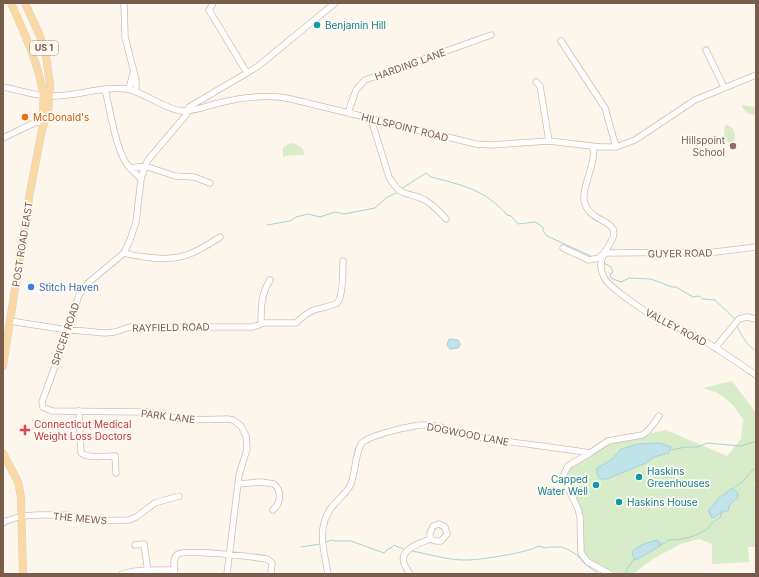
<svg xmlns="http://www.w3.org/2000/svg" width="759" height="577" viewBox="0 0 759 577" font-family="Inter,sans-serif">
<rect width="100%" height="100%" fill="#fdf6ec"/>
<path fill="#d8ecc9" d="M742 105 756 107V115C749 115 744 112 742 105Z
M725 125C737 126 737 139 731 147L724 135Z
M294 143 302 148 305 155C299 155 289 155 283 157V148L288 144Z
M732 381 756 413V476L754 485 756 486V547H748L749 562 712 564V544L699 539 681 544 653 559 633 574H610L582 556 580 517 564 474 566 470 604 443 666 430 727 456 741 439 743 419 732 404 718 393 703 388Z"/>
<path fill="#bfe3e8" stroke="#a5d3da" d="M449 339 458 340C461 344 461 345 458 348L450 349 447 345Z
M660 443 671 447 669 453 654 457 646 463 607 479H600L597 474V468L611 460 621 449 638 444Z
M731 488 738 493V498L730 504 728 511C720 511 718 517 712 518L708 510C716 505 712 505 717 500 720 495 727 494 731 488Z
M656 540 660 542V546L636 560 634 559 632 552C638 545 648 543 656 540Z"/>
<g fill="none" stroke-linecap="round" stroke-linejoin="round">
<path stroke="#a5d3da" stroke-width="1" d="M401 189 426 173 431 177C462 185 486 190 507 215L511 216 518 224 535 222 543 227V231L547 236 591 256
M267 225 290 221 296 217 308 214 320 217 335 212 344 214 375 208 386 198 396 193
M604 263 611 267 613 272 610 275 611 278 621 282 629 278 651 279 672 287H676L693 297 699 296 703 299 715 300 735 319
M737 326C742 336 746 345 756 351
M670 450 686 447H698L707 443 741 446 756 441
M750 473 756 467
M733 490C739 483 744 482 749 474
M326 542 331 540 334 541H351L384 553 388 549 391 548 394 545 403 549
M659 545 665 543 668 540C682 540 697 537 708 528 712 524 714 520 720 518L722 511
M301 547 320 544
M412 551C428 554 448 560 464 560 475 561 532 552 538 546L546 548 550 547H562L569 550 577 555 585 564 599 574
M626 574 627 569 634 559"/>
<g stroke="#d1beb0" stroke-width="7">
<path id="minor" d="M124 3 125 37 136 80V92
M213 3 209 10 247 73
M561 41 605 108 616 147
M706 50 724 87
M536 82 540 86 549 141
M3 87C20 90 37 97 54 96 78 96 102 86 127 89 144 92 168 111 183 111 196 111 207 106 219 103 243 97 267 94 291 99L476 144 491 145 549 141 600 147H616L635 140 695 100 756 75
M105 89C110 109 116 154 130 168L145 166 175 176 194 177 210 183
M129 89 133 73
M348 113 356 90 365 80 491 35
M371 119 389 177C402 199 407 191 425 200 433 205 440 212 446 219
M3 138 34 123 43 122
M593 147C596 166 582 184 584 200 587 219 608 219 613 229 619 242 592 255 604 277 607 284 615 289 621 294 633 303 645 312 659 319 671 325 685 330 697 337 717 348 737 362 756 375
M130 168 141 179
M563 248 589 260 599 258 604 253 715 252 756 247
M124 253C130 255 138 256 145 257 178 262 193 255 220 237
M10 321 61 329 105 333 115 332 130 327H253L264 323H296C302 317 307 313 314 310 320 308 335 306 338 302 343 294 343 271 343 261
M261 324C261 308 261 294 270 280
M715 348 739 319 747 317 756 319
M79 411 81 453C89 459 106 456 115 456L116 473
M238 484 261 482 274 484C282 491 281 503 273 510
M3 523 6 521 22 516 37 515H67L94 521 129 520 136 517 155 503 179 496
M135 545 144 544 147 565V570
M122 574C139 569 156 570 174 570
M175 574C174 568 172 558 178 554 186 549 255 557 267 559L272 563 271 574
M227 574 239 475 247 449 246 436 241 426 233 420 227 419 187 420 146 412 52 411 43 407 42 402 67 333 79 295 88 283 124 253 130 240 136 222 141 179 145 166 148 160 186 115 189 107 257 67 335 3
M328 574C324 551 316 527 332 507 338 499 347 493 351 484 355 474 356 449 362 443 370 435 415 424 426 425 445 426 466 435 485 438 520 444 555 447 590 453
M410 574C408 570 405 567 404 563 399 549 421 543 430 539V533L433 526 439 524 445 527 447 534 441 541H436L430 539
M610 574 588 562 581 553 580 517 578 509 565 481 564 474 568 466 571 464 590 453 608 441 642 435C650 431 654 423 659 416"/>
</g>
<g stroke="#dad1cd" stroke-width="8">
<path id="major" d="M11 3C23 31 39 64 43 94 44 102 43 111 43 119
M3 366 30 192 42 130 48 111 49 102 50 84 46 56 40 36 25 3
M3 453 18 482 21 497 23 574"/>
</g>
<use href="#minor" stroke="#fff" stroke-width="5.5"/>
<use href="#major" stroke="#fbd9a5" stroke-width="7"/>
</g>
<g fill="#0f9aa8" stroke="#fffaf3" stroke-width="1.5">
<circle cx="317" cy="25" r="4"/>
<circle cx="639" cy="477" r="4"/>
<circle cx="596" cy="485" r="4"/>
<circle cx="619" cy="502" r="4"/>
</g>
<circle fill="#e8710a" stroke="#fffaf3" stroke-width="1.5" cx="25" cy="117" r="4"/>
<circle fill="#8d6e63" stroke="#fffaf3" stroke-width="1.5" cx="733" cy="146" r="4"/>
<circle fill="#3f7fe0" stroke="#fffaf3" stroke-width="1.5" cx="31" cy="287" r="4"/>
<path fill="#e0444e" stroke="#fffaf3" stroke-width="1.5" d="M23 424h4v4h4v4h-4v4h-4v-4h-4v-4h4z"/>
<g text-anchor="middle" stroke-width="3.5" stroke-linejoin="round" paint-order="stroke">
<rect fill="#fffaf3" stroke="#a28b7f" stroke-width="1" x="30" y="41" width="28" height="14" rx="3"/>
<g font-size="9" font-weight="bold" fill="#7a5c4d">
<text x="44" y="51">US 1</text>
</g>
<g font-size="10" fill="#0d838f" stroke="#fffaf3" text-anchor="start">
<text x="325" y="29">Benjamin Hill</text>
<text x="647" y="475">Haskins<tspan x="647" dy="12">Greenhouses</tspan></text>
<text x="588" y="483" text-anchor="end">Capped<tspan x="588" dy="12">Water Well</tspan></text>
<text x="627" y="506">Haskins House</text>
</g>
<g font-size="10" fill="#7a5c4d" stroke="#fffaf3">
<text transform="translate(410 64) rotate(-20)" y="4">HARDING LANE</text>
<text transform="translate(405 127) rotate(14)" y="4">HILLSPOINT ROAD</text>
<text transform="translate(22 244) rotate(-81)" y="4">POST ROAD EAST</text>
<text transform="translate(680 253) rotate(-1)" y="4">GUYER ROAD</text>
<text transform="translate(171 327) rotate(-1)" y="4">RAYFIELD ROAD</text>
<text transform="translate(676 327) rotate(28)" y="4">VALLEY ROAD</text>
<text transform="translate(65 334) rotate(-71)" y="4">SPICER ROAD</text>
<text transform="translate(168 416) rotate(7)" y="4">PARK LANE</text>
<text transform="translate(468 434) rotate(11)" y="4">DOGWOOD LANE</text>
<text transform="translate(80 518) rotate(5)" y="4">THE MEWS</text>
</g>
<g font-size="10" fill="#c56008" stroke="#fffaf3" text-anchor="start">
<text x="33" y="121">McDonald's</text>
</g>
<g font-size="10" fill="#785e54" stroke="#fffaf3" text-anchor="end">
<text x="725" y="144">Hillspoint<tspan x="725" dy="12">School</tspan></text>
</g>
<g font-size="10" fill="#366cbe" stroke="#fffaf3" text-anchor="start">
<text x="39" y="291">Stitch Haven</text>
</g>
<g font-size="10" fill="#be3a42" stroke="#fffaf3" text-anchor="start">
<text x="34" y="428">Connecticut Medical<tspan x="34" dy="12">Weight Loss Doctors</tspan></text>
</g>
</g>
<rect width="759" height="577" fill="none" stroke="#7a5c4d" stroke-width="8"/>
</svg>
